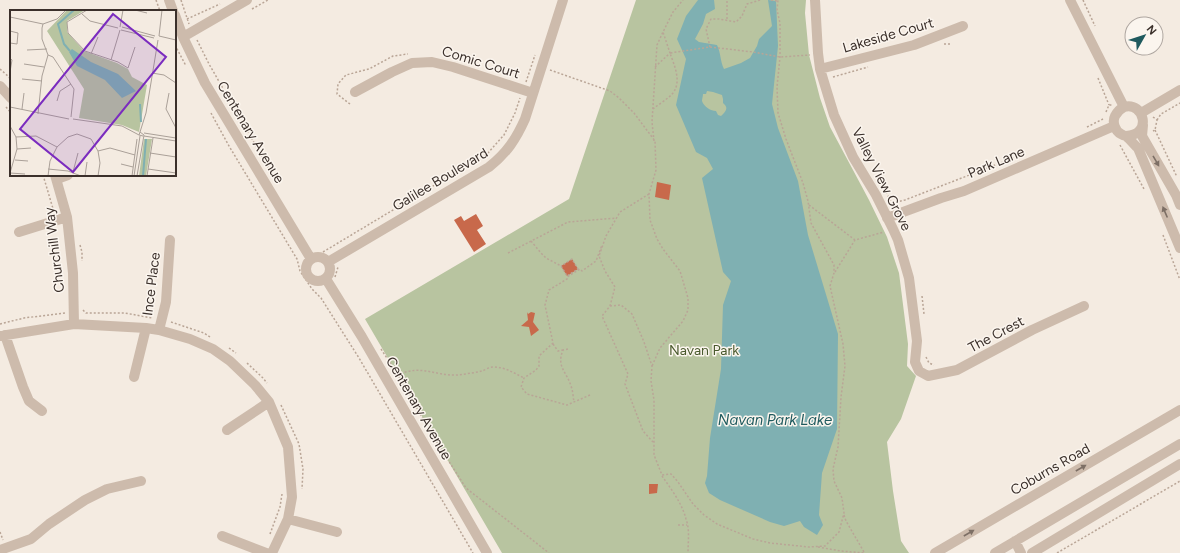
<svg xmlns="http://www.w3.org/2000/svg" width="1180" height="553" viewBox="0 0 1180 553" font-family="Figtree,sans-serif">
<rect width="100%" height="100%" fill="#f4ebe1"/>
<path fill="#b8c4a0" d="M636 0H806L805 13 809 55 820 98 830 127 869 200 887 237 899 273 908 344 907 366 916 376 901 419 887 442 893 491 901 541 909 553H502L365 319 569 199Z"/>
<path fill="#7fb0b2" fill-rule="evenodd" d="M698 0H714L715 9 706 14 703 24 695 39 699 42 717 45C721 53 720 61 724 69L741 63 750 58 757 46 759 39 772 26 768 0 776 1 778 46 772 104 778 128 798 181 808 235 838 334 837 429 822 473 819 515 823 525 817 535 804 527 800 521 784 526 770 522 720 500 709 493 705 483 707 476 710 438 721 369 723 305 731 281 723 272 702 178 713 169 707 158 696 152 676 105 686 59 677 39 686 16ZM707 91 713 92 722 95 723 99V103C729 108 726 111 721 116L718 115 716 111C711 111 704 107 702 101 702 99 703 96 703 94H706Z"/>
<path fill="#c8694b" d="M657 182 671 185 669 200 655 197Z
M476 214 483 226 477 230 486 244 474 252 454 220 461 216 464 221Z
M572 259 578 269 567 276 561 266Z
M527 312 528 314 531 312 535 313 533 322 539 330 531 336 529 327 521 326 528 320Z
M649 484H658L657 493 649 494Z"/>
<g fill="none" stroke-linecap="round" stroke-linejoin="round">
<path stroke="#b9a596" stroke-width="1.5" stroke-dasharray="2 2" stroke-linecap="butt" d="M156 0 160 11
M181 0 189 24
M771 0 777 1
M1083 0 1095 26
M727 1V21
M252 9 268 0
M187 19 220 4
M197 40 209 64 272 174
M944 44H952
M175 45 186 66
M710 47 706 29 711 19H719L736 22 742 16 747 4 760 0
M655 67 670 53 663 32 673 12 683 0
M0 69 9 77 11 81
M550 70 610 91 619 98 634 113 655 141 656 170 649 194 650 220 657 239 663 249 680 271 688 298V310L683 321 660 348 652 366
M833 77 868 67
M1098 78 1109 105
M526 82 535 55
M350 104 337 94 338 84 346 75 369 69 393 56 408 54
M6 107 11 113
M653 109C659 104 668 99 673 93 682 81 674 65 670 53L710 47 753 52 780 57 810 55
M1106 112 1109 105H1112
M211 113 229 146 297 259 300 271 312 289 321 298 359 358 473 553
M1153 117 1157 120 1155 130 1153 131
M1157 120 1161 114 1180 103
M1087 127 1103 119
M1155 130 1177 177
M654 141 652 122 657 45 663 32
M1120 145 1144 189
M43 175 54 212
M886 192 894 207
M649 194 620 212 606 236 599 256 605 271 615 287 610 306 602 316 628 374 625 384 643 431 653 442
M892 203 905 200 1021 155
M809 205 855 240 884 232
M1163 235 1180 280
M531 241 541 253 546 258 561 266 567 276 578 269 572 259 561 266
M80 245 82 252V261
M323 252 488 153 504 135 515 113 520 98
M508 253 568 222 617 218
M835 272 855 240
M335 277 338 267
M922 296 924 314
M610 306 621 305 632 314 644 342 652 366 651 381 654 400V455L662 475 671 474 678 482 693 504 704 515 717 524 753 539 770 543 809 547 825 546 839 532 844 513 842 498 834 481 833 469 838 447 841 397 845 366 843 344 830 286 834 273V265L811 223 808 201 803 183 786 139 778 113 777 87 780 57V23L777 10 778 0
M83 310 86 313H125L152 318
M171 322 204 333 210 337
M0 324 24 318 65 313
M553 344 558 351 563 350
M229 348 236 353
M381 349 398 375 429 430 466 488 549 553
M568 349 563 350C556 367 567 372 571 386 573 391 573 397 574 402
M926 357 929 363 934 365
M247 363 263 378 267 383
M397 375C422 364 434 376 457 375 465 374 474 373 482 371 485 370 489 367 493 367 505 367 514 373 524 378
M590 395 567 405 527 394 521 387 524 378 536 370 539 366V356L553 343 545 305 549 290 567 279V277L580 269 582 271 596 261 602 245
M281 405 299 444 303 469 302 489
M662 476C671 489 682 503 686 519 690 530 688 542 688 553
M844 515 846 521 864 552
M678 525H687
M0 532 3 540
M270 534 280 507 282 494
M818 547 841 551 864 553
M1057 553 1180 481"/>
<path stroke="#cdbbac" stroke-width="10" d="M169 0 173 11
M815 0 818 53 820 69 834 115 853 157 876 195 893 229 898 240 909 278 917 341 915 362 919 371 928 376 957 370 1032 330 1084 306
M1070 0 1124 107
M175 15 183 37 205 83 311 259
M183 37 247 0
M820 69 914 45 963 26
M0 86 11 98
M355 92 392 72 412 63 432 62 453 67 533 93
M1141 113 1180 90
M1143 125 1142 136 1176 195 1180 205
M1126 136C1153 135 1144 101 1124 107 1120 109 1117 112 1115 116 1112 122 1115 131 1121 134 1126 137 1123 134 1127 137 1131 140 1134 145 1138 148L1180 248
M55 175 67 217 73 273 74 324
M57 179 68 175
M887 218 941 198 964 191 1114 126
M19 232 67 217
M306 269a12 12 0 1 1 24 0a12 12 0 1 1-24 0Z
M328 262 489 167C507 153 516 139 525 119L563 0
M326 279 362 337 487 553
M159 330 166 302 170 240
M5 335 23 387 29 401 42 411
M0 336 74 324 146 328 159 330 190 339 213 349 230 361 255 385 269 402 288 447 292 497 288 519 272 553
M134 377 146 328
M227 430 269 402
M288 519 337 532
M222 536 266 553
M1015 541 1021 553
M0 550 31 539 49 524 85 500 107 489 141 481
M935 553 1180 410
M995 553 1180 444
M1032 553 1180 464"/>
</g>
<defs><path id="oneway-solid" d="M-6-.8H1V-3.2L6.5 0L1 3.2V.8H-6Z"/></defs>
<g fill="#7d6f65">
<use href="#oneway-solid" transform="translate(1156 161) rotate(60)"/>
<use href="#oneway-solid" transform="translate(1165 212) rotate(-113)"/>
<use href="#oneway-solid" transform="translate(1081 468) rotate(-30)"/>
<use href="#oneway-solid" transform="translate(969 533) rotate(-30)"/>
</g>
<g text-anchor="middle" stroke-width="3" stroke-linejoin="round" paint-order="stroke">
<g font-size="14" fill="#3b302b" stroke="#fbf5ee">
<text transform="translate(888 35) rotate(-16)" y="5">Lakeside Court</text>
<text transform="translate(481 62) rotate(17)" y="5">Comic Court</text>
<text transform="translate(251 132) rotate(59)" y="5">Centenary Avenue</text>
<text transform="translate(996 162) rotate(-23)" y="5">Park Lane</text>
<text transform="translate(440 179) rotate(-31)" y="5">Galilee Boulevard</text>
<text transform="translate(882 179) rotate(63)" y="5">Valley View Grove</text>
<text transform="translate(54 250) rotate(-97)" y="5">Churchill Way</text>
<text transform="translate(151 284) rotate(-83)" y="5">Ince Place</text>
<text transform="translate(996 334) rotate(-28)" y="5">The Crest</text>
<text transform="translate(419 408) rotate(60)" y="5">Centenary Avenue</text>
<text transform="translate(1050 469) rotate(-30)" y="5">Coburns Road</text>
</g>
<g font-size="14" fill="#4a5a2e" stroke="#fbf5ee">
<text x="704" y="355">Navan Park</text>
</g>
<g font-size="15" font-style="italic" fill="#1f5a5e" stroke="#fbf5ee">
<text x="775" y="425">Navan Park Lake</text>
</g>
</g>
<g transform="translate(10 10)">
<rect width="166" height="166" fill="#f4ebe1"/>
<path d="M57 0H75L57 11V22L74 41 107 53 118 59 122 67 137 75 129 122 112 115 69 108 74 79 37 21ZM134 129H142L136 166H129Z" fill="#b8c4a0"/>
<path d="M62 39 81 52 108 64 126 81 112 88 95 70 67 56 59 42Z" fill="#7fb0b2"/>
<path fill="none" stroke="#7fb0b2" stroke-width="2" d="M60 41 54 34 48 14 64 0M130 94 131 112M133 166 136 129"/>
<path fill="none" stroke="#aaa098" stroke-width="1" d="M77 0 57 12 58 23 75 41 108 52 118 58 125 37M125 0 137 3M72 4 80 11 108 18M0 7 33 14M110 17 113 0M112 17 145 26M111 20 144 28M0 21 8 23 7 34 0 33M149 26 152 0M149 26 166 30M17 40 37 39M81 44 88 27M38 45 43 47 64 79 61 107M0 48 2 50 0 62M101 50 110 20M14 54 34 57M142 63 154 65 166 73M12 69 32 71M159 83 156 99 166 118M47 91 50 81 61 74M0 97 59 109M12 99 14 83M28 104 32 66 38 45 32 29V18L33 14 47 9 56 0M63 109 112 116 129 125M0 116 6 127 7 139 0 163M130 122 136 103 148 30M134 123 166 128M134 126 166 131M6 127 26 126 47 137M7 139 21 138M88 141 100 138 125 145M140 143 166 147M5 150 18 151M111 154 123 157M38 159 58 161 71 166M138 159 166 163M63 162 68 143M0 163 15 164M38 166 40 151 47 137 58 127 67 124 81 129 88 141 90 153 88 166M75 166 77 152M122 166 127 129M124 166 130 126M127 166 134 125 130 122 129 125 133 126M137 166 143 128"/>
<path fill="#7b2cbf" fill-opacity="0.15" stroke="#7b2cbf" stroke-width="2" d="M103 4 156 47 63 162 10 119Z"/>
<rect width="166" height="166" fill="none" stroke="#3b302b" stroke-width="2"/>
</g>
<g transform="translate(1144 36) rotate(51)"><circle r="19" fill="#fbf5ee" stroke="#aea6a0"/>
<path d="M0-3L7 15L0 10L-7 15Z" fill="#1f5a5e"/>
<text y="-6" font-size="11" font-weight="bold" text-anchor="middle" fill="#3b302b">N</text>
</g>
</svg>
